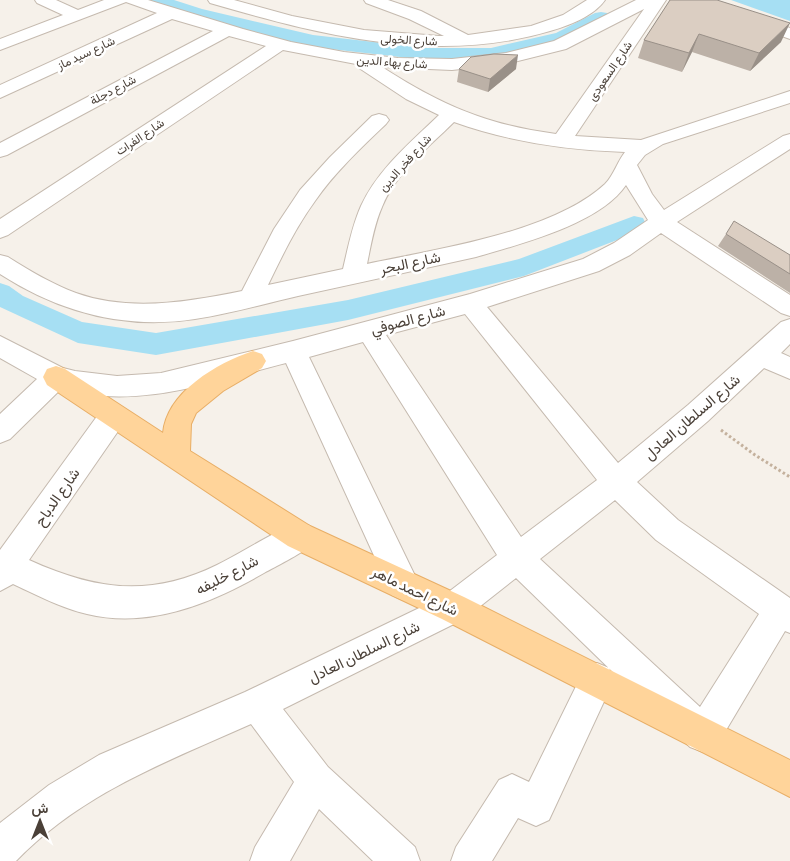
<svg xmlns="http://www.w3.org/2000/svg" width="790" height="861" viewBox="0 0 790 861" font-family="'Alegreya Sans',Vazirmatn,sans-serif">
<rect width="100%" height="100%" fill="#f6f1ea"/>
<path fill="#a6dff3" d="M731 0H790V21Z"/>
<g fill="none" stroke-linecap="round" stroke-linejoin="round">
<path fill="#a6dff3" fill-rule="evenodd" d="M147 0H174L202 9 313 35 426 48H491L556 33 595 13 601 12 607 13 610 17 607 21 569 41 491 60H426L313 47 190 17 150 4Z
M634 216 643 218 646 224 643 230 524 276 348 320 156 355 78 343 0 307V283L9 286 23 296 82 322 156 333 348 300 519 259Z"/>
<g stroke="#c5baaf" stroke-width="2">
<path id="minor" d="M35 0H56L78 10 104 0H148L243 29 291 42 344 52 398 58 452 59 506 53 554 41 636 0H666L575 136 641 140 790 91V103L663 144 645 155 637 165 652 194 664 210 783 136 790 134V149L677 222 790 295V316L781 313 661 233 630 255 599 271 487 307 618 463 688 405 781 322 790 319V344L781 353 790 357V379L764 368 708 421 637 482 678 520 790 598V633L785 631 716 747 703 752 690 747 516 578 464 619 283 709 328 767 415 847 420 861H373L319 809 290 861H250L255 847 294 782 251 724C166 762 82 793 16 861H0V823L49 785 99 755 245 692 442 597 497 555 363 342 309 357 419 584 414 595 403 600 392 595 286 363C210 382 139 410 61 389L10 439 0 443V414L37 379 0 358V336L63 368 75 371 117 376 161 373 293 341 470 294 583 259 614 243 648 220 626 185C600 224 520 244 476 257 417 270 358 283 298 296 264 304 229 314 195 319 125 330 59 312 0 274V255L8 257C30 271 52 284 76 293 129 312 188 302 242 291L274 229 300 190 330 157 372 116 379 114 386 116 389 120 386 124C361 148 335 172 315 201 296 227 282 256 268 285L343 269C348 248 352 226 361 206 378 169 410 143 439 115L406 99 359 68 356 64 283 50 8 235 0 238V219L266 46 229 36 7 155 0 157V143L213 31 172 19 0 98V85L157 13 126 2 0 50V39L63 15 37 3ZM644 9 556 134C487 125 441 105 382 67L452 70 506 64 566 49ZM454 122C510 142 566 150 625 152 617 162 614 175 605 184 552 233 436 249 367 264 371 245 374 225 382 207 396 172 428 148 454 122ZM465 314 597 480 521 537 386 335ZM615 500 656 540 759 614 700 707 540 559Z
M208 0H234L292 16 364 30 439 36H444L409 19 366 3 364 0H388L421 11 468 35 531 26 563 15 587 0H605C594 16 568 26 550 31 436 65 320 35 210 3Z
M688 0H711L790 28V39L690 3Z
M113 405 123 408 127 416 123 424 29 560C95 590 150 598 217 565 245 551 271 533 299 522L310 526 314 536C313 539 312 544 309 546 302 554 274 567 264 573 210 604 149 629 87 614 61 608 37 595 13 584L0 591V550L103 408Z
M597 663 609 668 614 680 549 820 536 826 518 818 492 861H451L456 847 499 780 512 774 529 782 585 668Z"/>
</g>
<g stroke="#e8ae66" stroke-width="2">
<path id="major" d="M253 351 262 354 266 361 262 368 223 391 196 413 191 424 190 451 310 526 464 597 790 760V797L442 619 288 546 47 385 43 377 47 369 56 366 65 369 163 433C167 392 217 363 253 351Z"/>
</g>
<path stroke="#c4b19d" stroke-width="3" stroke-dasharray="2.5 2.5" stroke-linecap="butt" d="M721 430 755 455 790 477"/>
<use href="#minor" fill="#fff" fill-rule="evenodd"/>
<use href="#major" fill="#ffd49a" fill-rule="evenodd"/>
</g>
<path fill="#bcb1a7" d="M670 0 781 42 750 71 692 52 682 72 638 58 644 40Z
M459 69H516L488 92 457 82Z
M726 234 790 255V293L718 246Z"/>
<path fill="#999088" d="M790 23 781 42 750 71 759 53Z
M699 34 692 52 682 72 689 53Z
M518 55 516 69 488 92 490 79Z"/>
<path fill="#dbcec2" stroke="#999088" d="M670 0H717L790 23 759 53 699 34 689 53 644 40Z
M494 54 518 55 490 79 459 69 471 57Z
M734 221 790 255V274L726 234Z"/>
<g text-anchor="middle" stroke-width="5" stroke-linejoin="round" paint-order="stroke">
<g font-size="12" fill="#4a4038" stroke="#fff">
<text transform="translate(409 40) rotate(3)" y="4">شارع الخولى</text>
<text transform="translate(86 53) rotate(-25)" y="4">شارع سيد ماز</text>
<text transform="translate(392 62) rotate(4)" y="4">شارع بهاء الدين</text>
<text transform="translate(610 71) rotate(-56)" y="4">شارع السعودى</text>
<text transform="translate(113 90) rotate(-28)" y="4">شارع دجلة</text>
<text transform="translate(140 137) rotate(-34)" y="4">شارع الفرات</text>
<text transform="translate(405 163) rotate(-48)" y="4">شارع فخر الدين</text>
</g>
<g font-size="15" fill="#4a4038" stroke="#fff">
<text transform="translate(410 263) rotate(-12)" y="5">شارع البحر</text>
<text transform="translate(408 320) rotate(-15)" y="5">شارع الصوفي</text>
<text transform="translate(692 417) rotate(-41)" y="5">شارع السلطان العادل</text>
<text transform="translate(57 497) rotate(-55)" y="5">شارع الدباح</text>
<text transform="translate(227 575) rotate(-27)" y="5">شارع خليفه</text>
<text transform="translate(415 591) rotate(26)" y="5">شارع احمد ماهر</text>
<text transform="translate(364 652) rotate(-26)" y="5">شارع السلطان العادل</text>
</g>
</g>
<g transform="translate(40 821)" stroke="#ffffff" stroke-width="4" paint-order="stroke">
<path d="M0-4L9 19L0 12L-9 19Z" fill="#4a4038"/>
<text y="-8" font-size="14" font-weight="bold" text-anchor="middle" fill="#4a4038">ش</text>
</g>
</svg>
